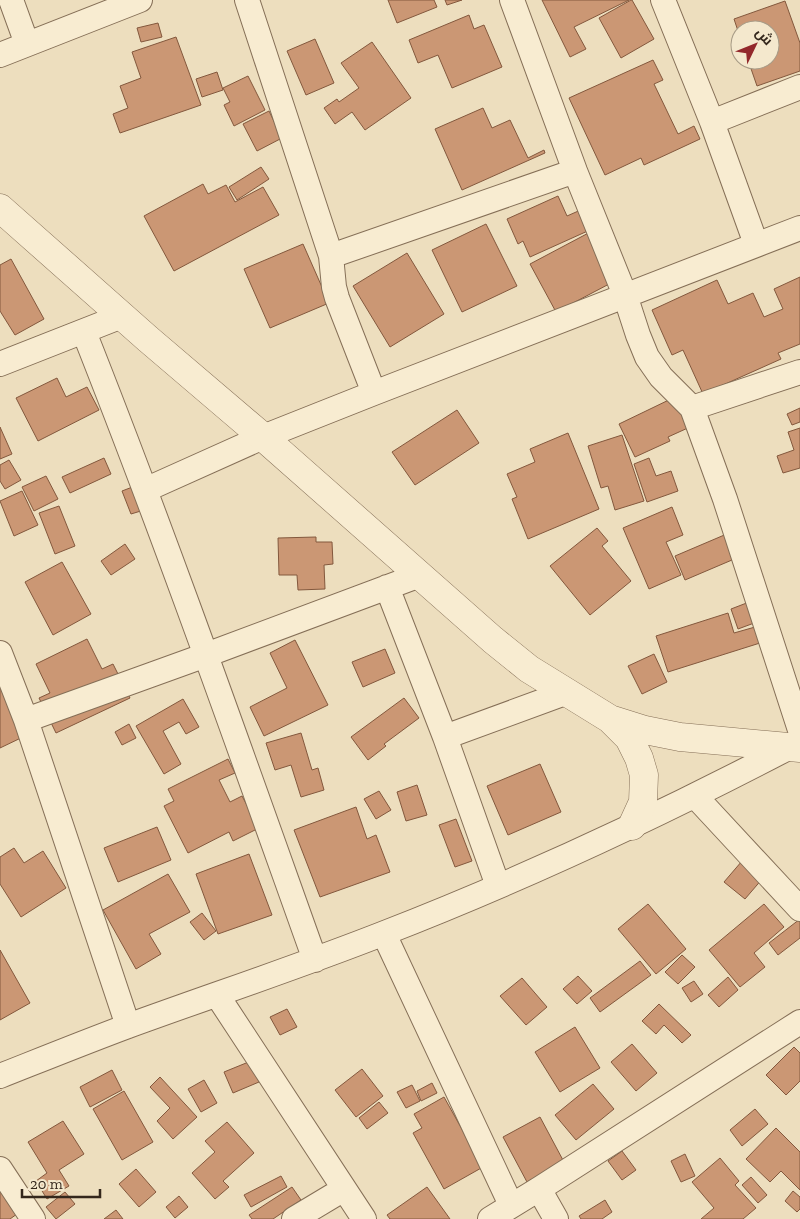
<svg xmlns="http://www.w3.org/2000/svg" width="800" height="1219" viewBox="0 0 800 1219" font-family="'Zilla Slab',Cairo,serif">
<rect width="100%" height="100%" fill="#eddebe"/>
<path fill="#cb9774" stroke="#83583d" d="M388 0H434L437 7 397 23Z
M445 0H462L447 5Z
M542 0H629L574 27 586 49 570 57Z
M631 0H632L654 39 621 58 599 18Z
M785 1 800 43V71L757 86 748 60H770V30H740V37L734 19Z
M469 15 474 29 484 25 502 67 452 88 438 55 418 63 409 40Z
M158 23 162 37 141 42 137 28Z
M176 37 201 105 120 133 113 114 128 108 120 86 141 78 132 52Z
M315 39 334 83 306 95 287 51Z
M372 42 411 98 365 130 352 112 335 124 324 108 337 99 339 102 359 88 341 63Z
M653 60 663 80 654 84 678 134 694 126 700 139 644 165 641 158 605 175 569 98Z
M217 72 223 90 202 97 196 79Z
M248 76 265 110 234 126 224 105 230 102 223 88Z
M483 108 492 128 510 120 528 158 544 150 545 153 462 190 435 129Z
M269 111 282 138 257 151 243 124Z
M261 167 269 179 237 200 229 187Z
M203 184 208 194 226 185 235 202 263 187 279 215 174 271 144 216Z
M558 196 567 216 592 205 601 225 530 257 523 241 518 244 507 219Z
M486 224 517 286 462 312 432 250Z
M596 229 611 283 556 312 530 264Z
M303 244 329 303 270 328 244 269Z
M407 253 444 314 390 347 353 286Z
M11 259 44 319 15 335 0 311V265Z
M800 277V344L778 353 781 359 703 394 683 350 672 355 652 310 717 280 728 304 753 293 764 317 783 309 774 289Z
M57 378 66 397 87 387 99 410 38 441 16 398Z
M675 397 690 427 668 437 670 441 635 457 619 424Z
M800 408V422L792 425 787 414Z
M457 410 479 443 415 485 392 452Z
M0 427 12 454 0 459Z
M800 428V468L783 473 777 456 794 450 788 432Z
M568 433 599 509 528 539 512 499 517 497 507 474 535 462 530 449Z
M622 435 644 501 615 510 608 486 601 488 588 446Z
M104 458 111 474 70 493 62 477Z
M649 458 656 476 671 471 678 491 647 502 634 464Z
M9 460 21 480 5 489 0 481V465Z
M46 476 58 499 34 511 22 487Z
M135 486 144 510 131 514 122 491Z
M22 491 38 525 14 536 0 501Z
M59 506 75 546 55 554 39 513Z
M672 507 683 535 666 542 681 575 649 589 623 528Z
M597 528 608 541 602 546 631 581 590 615 550 566Z
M729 533 739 557 685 580 675 556Z
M316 537V542H332L333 564 324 565 325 589 298 590 297 575H279L278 538Z
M125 544 135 559 111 575 101 561Z
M62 562 91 614 53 635 25 582Z
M757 599 765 619 738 629 731 609Z
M728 613 734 633 755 627 760 643 668 672 656 636Z
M87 639 102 669 113 664 130 698 56 733 39 698 50 693 36 664Z
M295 640 328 705 264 736 250 707 287 688 270 653Z
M385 649 395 673 363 687 352 662Z
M654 654 667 682 642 694 628 666Z
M0 663 25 736 0 748Z
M404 698 419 718 384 744 386 746 368 760 351 737Z
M183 699 199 727 186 734 179 722 163 731 181 764 164 774 136 726Z
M129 724 136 738 122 745 115 732Z
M301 733 312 770 318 768 324 790 301 797 291 765 275 770 266 743Z
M228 759 235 773 219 780 230 802 242 796 259 828 233 841 229 832 188 853 164 806 174 801 168 789Z
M540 764 561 812 508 835 487 786Z
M417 785 427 815 406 821 397 792Z
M379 791 391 810 376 819 364 799Z
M356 807 367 839 376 835 390 872 320 897 294 830Z
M456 819 472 861 455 867 439 825Z
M157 827 171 860 118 882 104 848Z
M14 848 24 863 43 851 66 888 21 917 0 884V857Z
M249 854 272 915 218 934 196 874Z
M742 861 763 878 745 899 724 882Z
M168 874 190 912 149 934 161 954 136 969 103 910Z
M648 904 686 949 656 974 618 929Z
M764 904 784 927 754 953 765 967 740 987 709 950Z
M202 913 216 931 204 940 190 922Z
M800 919V938L778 955 769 943Z
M0 950 30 1003 0 1020Z
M682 955 695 967 678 984 665 972Z
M640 961 651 975 600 1012 590 998Z
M578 976 592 991 577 1004 563 989Z
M728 977 738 990 719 1007 708 995Z
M522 978 547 1007 526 1025 500 996Z
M694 981 703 994 691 1002 682 988Z
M659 1004 691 1035 682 1043 664 1025 656 1034 642 1021Z
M287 1009 297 1027 280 1035 270 1017Z
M575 1027 600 1068 560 1092 535 1052Z
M632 1044 657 1073 636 1091 611 1062Z
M794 1047 800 1053V1081L786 1095 766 1075Z
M251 1061 259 1082 233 1093 224 1072Z
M362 1069 383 1096 356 1117 335 1090Z
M112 1070 122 1090 90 1107 80 1087Z
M160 1077 197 1117 173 1139 157 1121 170 1108 150 1087Z
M204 1080 217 1103 201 1112 188 1089Z
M432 1083 437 1093 421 1101 417 1091Z
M593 1084 614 1109 576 1140 555 1115Z
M412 1085 420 1101 406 1108 397 1092Z
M124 1091 153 1142 122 1160 93 1109Z
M444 1097 483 1167 444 1189 413 1133 422 1128 414 1114Z
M379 1102 388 1113 367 1129 359 1118Z
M755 1109 768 1124 742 1146 730 1130Z
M540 1117 564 1162 527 1182 503 1137Z
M63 1121 84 1154 59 1170 69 1186 47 1199 36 1181 47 1173 28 1142Z
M227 1122 254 1153 223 1181 229 1187 215 1199 192 1173 215 1152 205 1141Z
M776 1128 800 1152V1190L781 1171 770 1182 746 1159Z
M622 1151 636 1170 622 1180 608 1161Z
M685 1154 695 1176 681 1182 671 1161Z
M720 1158 739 1181 735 1185 756 1208 743 1219H701L714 1208 692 1182Z
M136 1169 156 1192 139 1207 119 1184Z
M281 1176 287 1187 251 1207 244 1195Z
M0 1177 24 1209 10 1219H0Z
M751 1177 767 1195 758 1203 742 1185Z
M292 1187 301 1200 273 1219H252L249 1215Z
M427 1187 450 1219H390L387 1215Z
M793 1191 800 1197V1209L797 1212 785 1201Z
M65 1192 75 1204 56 1219 46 1207Z
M179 1196 188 1207 175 1218 166 1207Z
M605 1200 612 1212 602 1219H581L579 1216Z
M116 1210 123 1219H104Z"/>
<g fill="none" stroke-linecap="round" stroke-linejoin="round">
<g stroke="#856f57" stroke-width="26">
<path id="minor" d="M11 0 27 44
M247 0 331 256 334 287 337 298 374 393
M512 0 575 171 625 295 638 335 647 357 661 377 692 408 725 499 800 730
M663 0 712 122 756 244
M0 55 140 0
M712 122 800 87
M331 256 575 171
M84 332C166 539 240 750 315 960
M0 364 122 316
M692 408 800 372
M145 490 263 437 374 393 800 228
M387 587 445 737 498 886
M0 653 26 720 128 1026
M26 720 206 655 420 575
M445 737 565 693
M695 796 800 909
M384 934 511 1205
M217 995 364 1219
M0 1076C43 1059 85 1042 128 1026 213 995 298 967 382 934 521 880 656 817 788 748
M0 1169 33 1219
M539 1189 556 1219
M294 1219 344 1189
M490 1219 539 1189 800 1022"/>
</g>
<g stroke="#856f57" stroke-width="29">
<path id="tertiary" d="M0 208 148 339 263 437 493 640 529 669 610 719 645 730 680 737 800 748
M610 719 629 738 639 758 644 775 643 802 632 826"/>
</g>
<use href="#minor" stroke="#f8ecd1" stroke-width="24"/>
<use href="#tertiary" stroke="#f8ecd1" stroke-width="28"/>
</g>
<g transform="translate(755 45) rotate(47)"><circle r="24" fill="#f4e8cd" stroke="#a79b86"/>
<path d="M0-4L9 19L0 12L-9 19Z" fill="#93282b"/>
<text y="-8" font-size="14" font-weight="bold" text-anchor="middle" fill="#34271c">ش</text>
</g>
<path d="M22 1189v8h78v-8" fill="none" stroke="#34271c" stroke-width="2.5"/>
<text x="30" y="1189" font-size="15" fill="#34271c" stroke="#f4e8cd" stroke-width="4" paint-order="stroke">20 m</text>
</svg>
